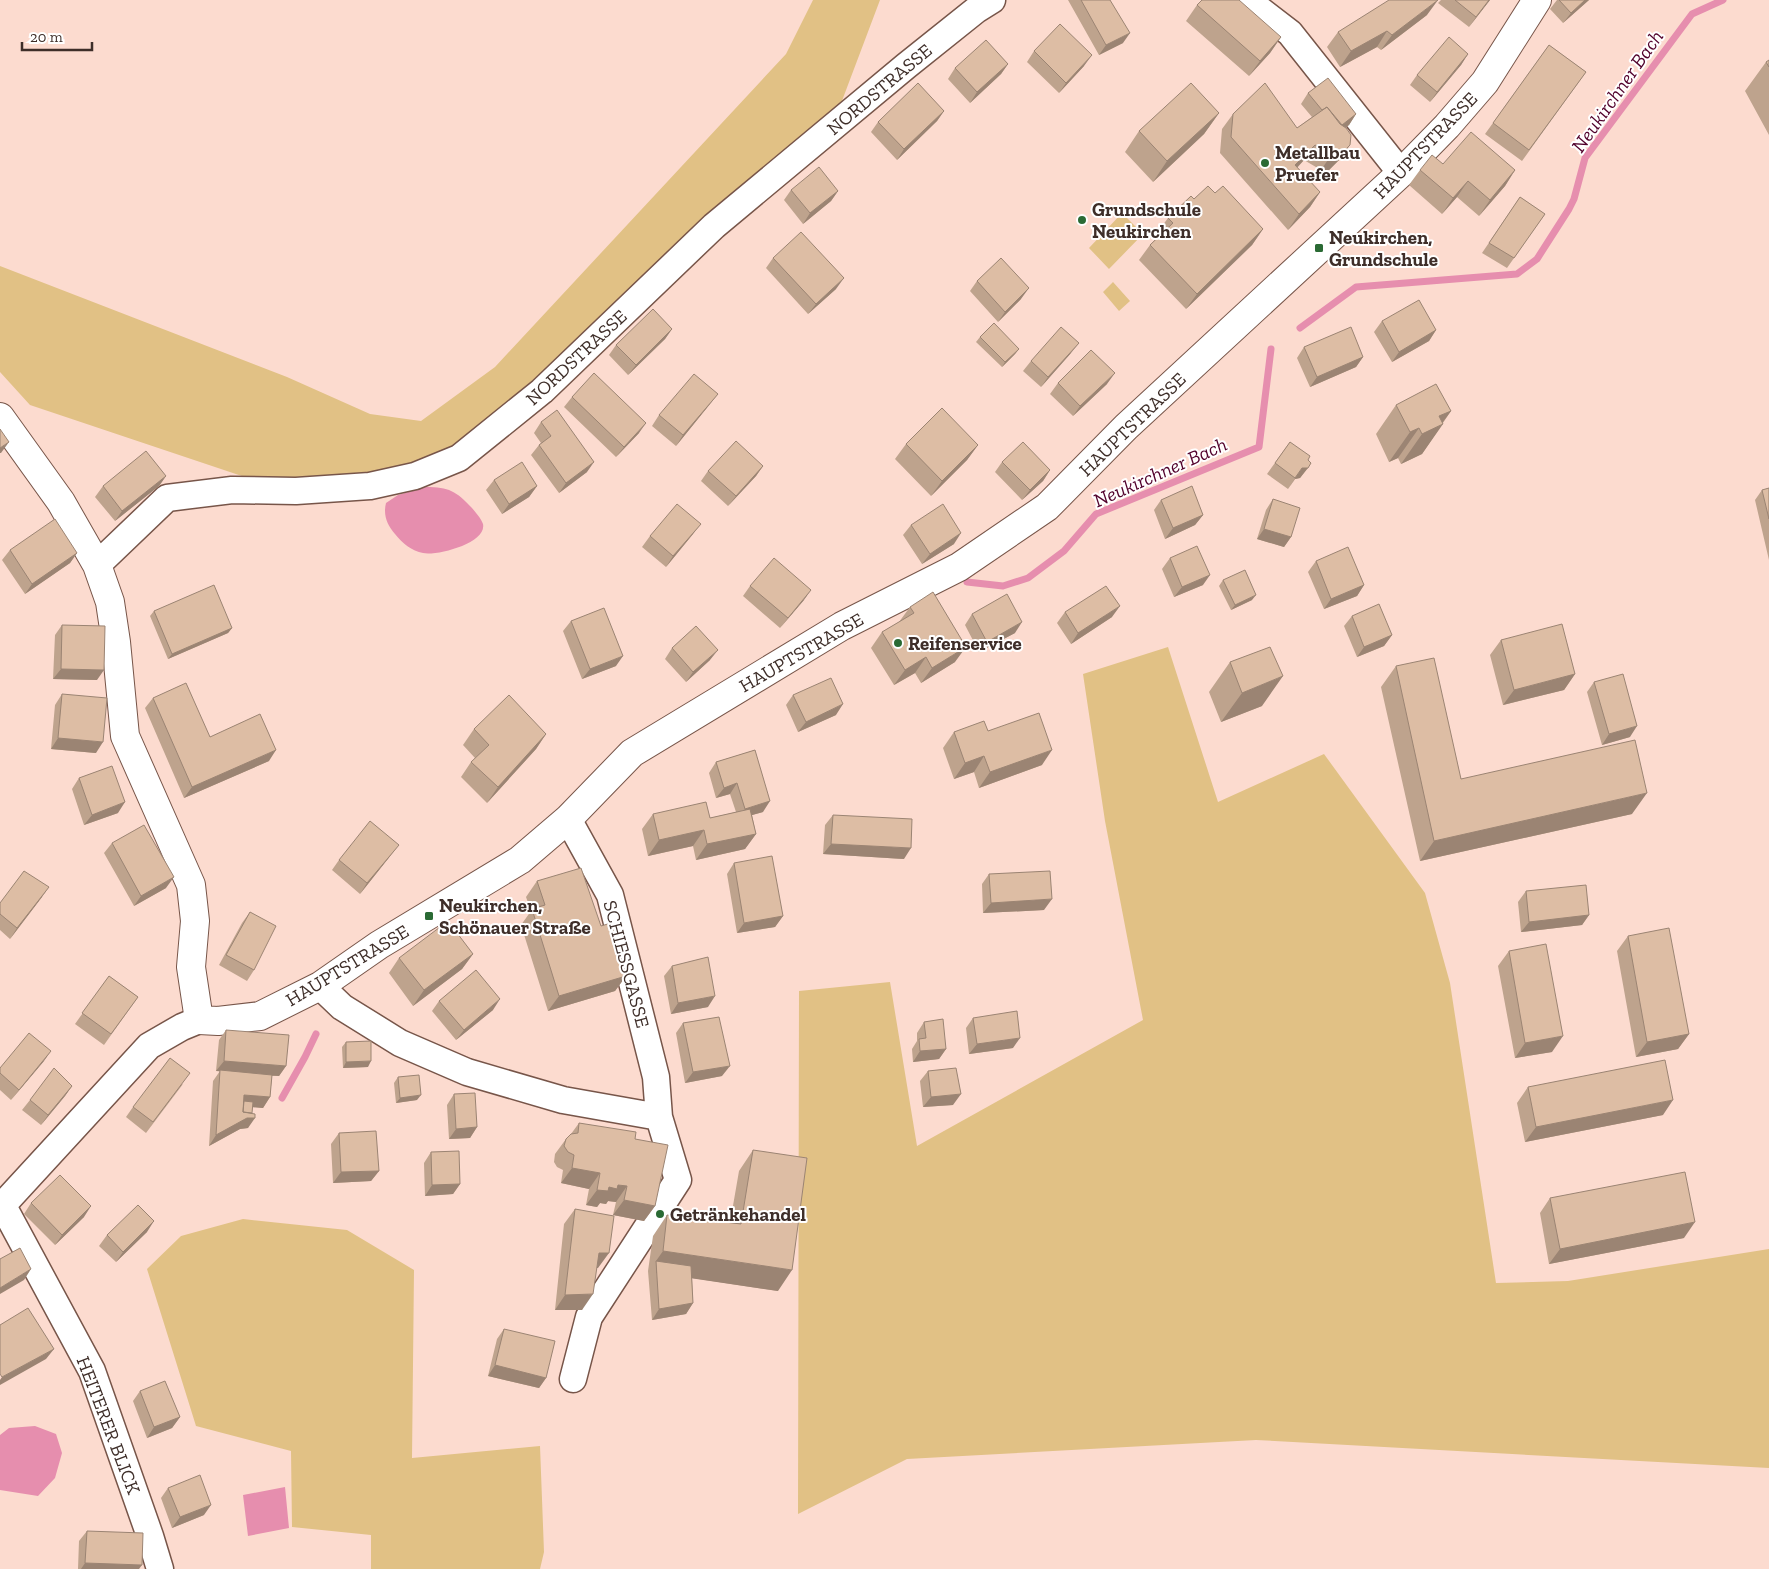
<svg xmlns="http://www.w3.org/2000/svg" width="1769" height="1569" viewBox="0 0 1769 1569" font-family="'Zilla Slab',serif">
<rect width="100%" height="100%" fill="#fcdbcf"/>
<path fill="#e1c185" d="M813 0H880L837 114 541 386 454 450 371 480 266 484 30 405 0 372V266L287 377 370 414 421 421 495 367 786 54Z
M1122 213 1143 234 1109 269 1089 248Z
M1113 282 1130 301 1119 311 1103 292Z
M1168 647 1218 802 1324 754 1425 893 1450 983 1496 1283 1568 1281 1769 1249V1468L1256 1440 907 1459 798 1514 799 991 890 982 917 1146 1143 1020 1105 821 1083 674Z
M243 1219 347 1230 414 1270 412 1458 540 1446 544 1552 540 1569H371V1535L292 1527 291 1451 196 1426 147 1269 181 1236Z"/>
<path fill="#e68eae" d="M426 487C449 487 456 491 472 508 475 512 481 518 483 524 487 543 437 556 423 553 412 551 402 543 395 534 387 525 383 515 386 503L398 495Z
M35 1426 56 1434 62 1453 55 1478 38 1496 0 1490V1435L9 1428Z
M285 1487 289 1528 248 1536 243 1495Z"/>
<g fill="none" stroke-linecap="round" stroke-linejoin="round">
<path stroke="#e68eae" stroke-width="7" d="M1300 328 1356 287 1517 274 1537 259 1569 209 1574 199 1585 158 1692 14 1723 0
M967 582 1003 586 1028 578 1064 551 1096 514 1259 447 1271 349
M282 1098 305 1057 316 1034"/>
<g stroke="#775549" stroke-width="29">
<path id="street" d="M1247 0 1290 33 1401 173
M97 565 167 498 232 490 296 491 370 486 415 476 459 458 542 391 714 226 906 66 976 10 992 0
M568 819 610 895 656 1077 659 1117 678 1180 589 1317 573 1379
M320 986 342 1007 400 1043 467 1072 563 1100 659 1117
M3 1206 92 1371 150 1536 160 1569
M0 1208 149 1046 182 1027 199 1020"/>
</g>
<g stroke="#775549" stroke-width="30">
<path id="secondary" d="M0 417 61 502 97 565 110 602 116 642 125 736 191 885 195 921 191 967 199 1020 218 1021 260 1016 320 986 379 945 520 860 568 819 632 753 842 626 959 567 1047 507 1126 427 1401 173 1447 126 1485 82 1537 0"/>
</g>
<use href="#street" stroke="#fff" stroke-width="26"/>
<use href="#secondary" stroke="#fff" stroke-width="28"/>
</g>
<path fill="#bea38d" d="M1068 0H1110L1123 43 1099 55Z
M1441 0H1490L1469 27 1438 3Z
M1557 0H1589L1563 23 1550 9Z
M1197 5 1281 37 1270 53 1249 76 1186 21Z
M1427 15 1381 50 1377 47 1340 67 1327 47 1338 32Z
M1549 45 1586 72 1522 161 1485 134Z
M1034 51 1084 66 1059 93 1027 62Z
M1468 54 1461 65 1430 102 1410 85 1417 75Z
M1769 60V135L1745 91 1766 62Z
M1008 64 1001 74 970 103 948 79 955 68Z
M1308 93 1356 114 1349 125 1345 127 1350 145 1339 160 1329 170H1321L1304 160 1297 168 1320 192 1310 207 1288 230 1220 153 1222 129 1233 114 1297 128 1312 117 1301 104Z
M944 111 937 121 897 160 871 132 878 122Z
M1219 113 1204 134 1153 182 1125 152 1139 131Z
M1443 164 1515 170 1505 186 1479 216 1457 197 1442 214 1409 185 1420 170Z
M791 190 838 191 831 201 803 224 784 200Z
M1215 193 1263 229 1252 245 1186 309 1139 260 1150 245 1159 236 1157 233 1168 218 1194 199Z
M1520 197 1545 214 1507 268 1482 253Z
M773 258 836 289 808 314 766 268Z
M977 281 1021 299 998 322 970 291Z
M1382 321 1436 330 1429 341 1392 362 1374 332Z
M672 329 665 339 628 375 609 355 616 345Z
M980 337 1019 349 1015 354 1002 367 976 342Z
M1304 347 1363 357 1356 367 1310 387 1297 358Z
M1071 353 1041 387 1023 371 1031 361Z
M1058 383 1107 384 1073 416 1050 394Z
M572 397 639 433 616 457 564 407Z
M710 404 676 446 652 426 659 415Z
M1396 405 1451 411 1422 454 1401 464 1398 458 1389 462 1376 434Z
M541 422 587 472 559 493 531 455 539 445 541 443 534 433Z
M1290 442 1311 463 1300 478 1295 479 1288 489 1267 474Z
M906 444 978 445 967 460 931 496 895 459Z
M1002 462 1050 470 1043 481 1022 500 995 472Z
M763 466 756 476 728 506 701 481 708 471Z
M166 476 159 486 115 521 95 497 103 486Z
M494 480 537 486 529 497 502 514 486 490Z
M1769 488V560L1755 500 1762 490Z
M1273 499 1291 537 1284 547 1257 539 1266 510Z
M1161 500 1203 515 1195 525 1165 539 1154 510Z
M911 525 954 544 922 564 903 535Z
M693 534 666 567 642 547 650 536Z
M10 550 77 553 70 563 25 594 2 560Z
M1170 558 1203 585 1174 597 1162 569Z
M1316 561 1364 585 1357 596 1324 609 1308 572Z
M1223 580 1252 600 1231 610 1219 586Z
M750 586 804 600 780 628 743 596Z
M910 607 955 662 921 683 915 673 894 685 871 648 882 632 899 622Z
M154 611 232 628 228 633 168 659 150 616Z
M1065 612 1112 617 1071 644 1057 623Z
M972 614 1015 633 979 652 965 625Z
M1352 616 1392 635 1384 646 1357 657 1344 626Z
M571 621 616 666 582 679 563 631Z
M62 625 97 680 53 679 55 635Z
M1501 640 1575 674 1564 690 1503 705 1490 655Z
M672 648 710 660 686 682 665 659Z
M1230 662 1262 706 1221 722 1209 692Z
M1396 666 1461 779 1632 814 1420 861 1381 687Z
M1594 682 1630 737 1602 745 1587 692Z
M62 694 96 753 51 749 55 705Z
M793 695 836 715 798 732 786 705Z
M153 698 210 737 269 761 184 798 145 708Z
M474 729 546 734 536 749 487 803 461 777 471 762 475 758 463 745Z
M988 731 1042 765 979 788 974 772 954 779 943 748 954 732Z
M755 750 763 812 752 815 756 834 745 849 696 860 693 846 648 856 642 829 653 814 710 818 736 812 730 794 716 798 709 773 716 762Z
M79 778 118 813 84 825 72 789Z
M833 815 904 859 823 854 825 825Z
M112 843 166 888 134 906 104 853Z
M391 855 360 894 332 870 339 860Z
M734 863 783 916 775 927 737 933 727 874Z
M989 874 1044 910 983 913 982 884Z
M537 881 601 926 626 976 615 991 548 1011 521 925 531 911 526 897Z
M1526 891 1589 915 1582 925 1521 932 1518 902Z
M42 897 10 939 0 930V903Z
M250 912 254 970 247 981 219 965 242 923Z
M1628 936 1689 1034 1678 1049 1636 1057 1617 951Z
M1509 951 1552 1052 1515 1058 1498 966Z
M473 954 462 969 413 1006 389 973 399 958Z
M672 966 708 1007 671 1014 664 976Z
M109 976 138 997 104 1045 75 1024Z
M439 1001 493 1010 456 1040 432 1011Z
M973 1018 1013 1048 969 1054 966 1028Z
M924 1022 946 1049 939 1059 913 1062 912 1049 917 1041V1033Z
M683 1023 722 1076 685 1083 676 1033Z
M226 1030 286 1066 279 1076H272L270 1097 263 1108 253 1107 248 1128 240 1129 209 1146 213 1081 220 1071H216L219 1040Z
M346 1042 368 1067 343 1068 342 1047Z
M44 1061 11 1100 0 1090V1068Z
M928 1071 953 1105 923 1107 920 1081Z
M398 1077 417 1100 396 1103 394 1083Z
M183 1084 146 1133 126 1117 133 1107Z
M72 1086 65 1096 41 1125 22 1110 30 1100Z
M1528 1087 1663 1115 1525 1142 1517 1103Z
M454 1094 477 1127 470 1138 449 1139 447 1105Z
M579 1123 635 1139 655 1206 644 1221 613 1215 616 1202 608 1201 606 1204 600 1203 597 1207 586 1205 589 1189 561 1183 563 1170 557 1167 554 1162 555 1154 566 1139 571 1134Z
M339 1133 379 1171 371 1181 333 1183 331 1144Z
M753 1150 778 1291 692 1278 693 1303 686 1314 652 1320 648 1271 653 1236 667 1215 730 1223 739 1171Z
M431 1152 460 1184 453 1194 425 1196 424 1163Z
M1550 1198 1684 1238 1549 1264 1540 1213Z
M31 1203 84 1217 55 1245 24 1214Z
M575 1209 598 1268H597L582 1310H555L564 1224Z
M147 1232 116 1262 99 1246 107 1235Z
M504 1329 546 1378 539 1388 488 1376 497 1339Z
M140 1391 180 1417 172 1428 147 1438 133 1401Z
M168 1488 204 1515 172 1528 161 1498Z
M87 1531 139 1569H78L79 1541Z"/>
<path fill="#9b8473" d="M1438 0 1427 15 1381 50 1392 35Z
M1489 0H1490L1469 27 1476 17Z
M1585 0H1589L1563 23 1571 13Z
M1387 31 1377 47 1340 67 1351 51Z
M1130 33 1123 43 1099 55 1106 45Z
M1281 37 1270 53 1249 76 1260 61Z
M1468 54 1461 65 1430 102 1437 92Z
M1092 55 1084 66 1059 93 1066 83Z
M1008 64 1001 74 970 103 977 92Z
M944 111 937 121 897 160 904 149Z
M1219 113 1204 134 1153 182 1167 161Z
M1356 114 1349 125 1330 140 1337 129Z
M1315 145 1304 160 1284 181 1295 165Z
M1350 145 1339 160 1329 170H1321L1332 154Z
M1515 170 1505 186 1479 216 1490 200Z
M1468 181 1457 197 1442 214 1453 198Z
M838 191 831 201 803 224 810 213Z
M1320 192 1310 207 1288 230 1299 214Z
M1263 229 1252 245 1186 309 1197 294Z
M844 278 836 289 808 314 816 304Z
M1029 288 1021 299 998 322 1005 312Z
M672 329 665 339 628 375 636 365Z
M1436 330 1429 341 1392 362 1399 352Z
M1079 343 1071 353 1041 387 1048 377Z
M1019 349 1015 354 1002 367 1005 362Z
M1363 357 1356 367 1310 387 1317 377Z
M1115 373 1107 384 1073 416 1080 406Z
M718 394 710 404 676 446 683 435Z
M1451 411 1440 426 1443 424 1422 454 1401 464 1422 434 1439 416Z
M646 423 639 433 616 457 624 447Z
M1419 428 1398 458 1389 462 1410 432Z
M9 442 1 453H0V448Z
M978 445 967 460 931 496 942 481Z
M594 462 587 472 559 493 566 483Z
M763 466 756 476 728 506 736 496Z
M1302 468H1308L1300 478 1295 479 1288 489Z
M1050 470 1043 481 1022 500 1030 490Z
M166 476 159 486 115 521 122 511Z
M537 486 529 497 502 514 509 504Z
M1203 515 1195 525 1165 539 1173 528Z
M701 524 693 534 666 567 673 556Z
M1264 529 1291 537 1284 547 1257 539Z
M961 533 954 544 922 564 930 554Z
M77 553 70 563 25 594 32 584Z
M1210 575 1203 585 1174 597 1182 587Z
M1364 585 1357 596 1324 609 1331 599Z
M811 590 804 600 780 628 788 618Z
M1256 595 1252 600 1231 610 1235 605Z
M1120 606 1112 617 1071 644 1078 633Z
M1022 622 1015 633 979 652 987 642Z
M232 628 228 633 168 659 172 654Z
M1392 635 1384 646 1357 657 1364 647Z
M966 647 955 662 921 683 932 668Z
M718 650 710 660 686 682 693 672Z
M623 656 616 666 582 679 590 669Z
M926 657 915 673 894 685 905 670Z
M61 669 104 670 97 680 53 679Z
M1575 674 1564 690 1503 705 1514 690Z
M1283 676 1262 706 1221 722 1242 693Z
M843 704 836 715 798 732 806 722Z
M1637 726 1630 737 1602 745 1609 734Z
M546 734 536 749 487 803 498 787Z
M58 738 103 742 96 753 51 749Z
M276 750 269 761 184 798 192 787Z
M1052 750 1042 765 979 788 990 772Z
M984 756 974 772 954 779 965 763Z
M737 783 730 794 716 798 724 788Z
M1647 793 1632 814 1420 861 1434 841Z
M770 801 763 812 738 819 745 809Z
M125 802 118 813 84 825 92 815Z
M704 830 693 846 648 856 659 840Z
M756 834 745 849 696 860 707 844Z
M831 844 911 848 904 859 823 854Z
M399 845 391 855 360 894 367 883Z
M174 877 166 888 134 906 141 896Z
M49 887 42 897 10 939 17 928Z
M1052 899 1044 910 983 913 991 903Z
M1589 915 1582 925 1521 932 1529 922Z
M783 916 775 927 737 933 744 923Z
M473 954 462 969 413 1006 424 990Z
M626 976 615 991 548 1011 559 996Z
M715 996 708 1007 671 1014 678 1003Z
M500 999 493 1010 456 1040 464 1030Z
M1689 1034 1678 1049 1636 1057 1647 1042Z
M1563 1036 1552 1052 1515 1058 1525 1043Z
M1020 1038 1013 1048 969 1054 977 1044Z
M946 1049 939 1059 913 1062 920 1051Z
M51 1051 44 1061 11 1100 19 1090Z
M224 1061 286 1066 279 1076 216 1071Z
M371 1061 368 1067 343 1068 346 1062Z
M730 1066 722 1076 685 1083 693 1072Z
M72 1086 65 1096 41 1125 48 1115Z
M961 1094 953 1105 923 1107 931 1097Z
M244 1095 270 1097 263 1108 240 1106Z
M421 1095 417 1100 396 1103 400 1098Z
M1673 1100 1663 1115 1525 1142 1536 1127Z
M247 1118H255L248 1128 240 1129 209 1146 216 1135Z
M477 1127 470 1138 449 1139 456 1129Z
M572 1168 600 1173 589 1189 561 1183Z
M379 1171 371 1181 333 1183 341 1172Z
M460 1184 453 1194 425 1196 432 1185Z
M618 1185 627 1186 616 1202 608 1201 606 1204 600 1203 597 1207 586 1205 597 1190Z
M624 1200 655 1206 644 1221 613 1215Z
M91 1206 84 1217 55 1245 62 1235Z
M154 1221 147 1232 116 1262 123 1252Z
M1695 1222 1684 1238 1549 1264 1560 1249Z
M663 1251 792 1270 778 1291 656 1273V1261Z
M599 1253H609L598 1268H588Z
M31 1269 24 1280 0 1294V1288Z
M593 1294 582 1310H555L565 1295Z
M693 1303 686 1314 652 1320 659 1309Z
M54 1349 46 1359 0 1385V1380L2 1377Z
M495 1365 546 1378 539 1388 488 1376Z
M180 1417 172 1428 147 1438 154 1427Z
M211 1505 204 1515 172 1528 180 1517Z
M85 1563 142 1565 139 1569H81Z"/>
<path fill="#ddbda4" stroke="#9b8473" d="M1081 0H1110L1130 33 1106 45Z
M1202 0H1239L1281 37 1260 61 1197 5Z
M1389 0H1438L1392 35 1387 31 1351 51 1338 32Z
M1455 0H1489L1476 17Z
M1559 0H1585L1571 13Z
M1060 24 1092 55 1066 83 1034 51Z
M1449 37 1468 54 1437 92 1417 75Z
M986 40 1008 64 977 92 955 68Z
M1549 45 1586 72 1529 150 1493 123Z
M1769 60V67L1766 62Z
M1328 78 1356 114 1342 125 1327 107 1322 110 1308 93Z
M918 83 944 111 904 149 878 122Z
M1191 83 1219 113 1167 161 1139 131Z
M1265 83 1297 128 1327 107 1340 124 1346 128 1351 135 1350 145 1340 155 1332 154 1315 145 1295 165 1320 192 1299 214 1231 137 1233 114Z
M1471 132 1515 170 1490 200 1468 181 1453 198 1420 170 1432 155 1443 164Z
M819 167 838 191 810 213 791 190Z
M1208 186 1215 193 1223 186 1263 229 1197 294 1150 245 1173 223 1168 218 1191 196 1194 199Z
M1520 197 1545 214 1514 258 1489 243Z
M801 232 844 278 816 304 773 258Z
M1001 258 1029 288 1005 312 977 281Z
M1419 300 1436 330 1399 352 1382 321Z
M653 309 672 329 636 365 616 345Z
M994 323 1019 349 1005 362 980 337Z
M1061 327 1079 343 1048 377 1031 361Z
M1351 327 1363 357 1317 377 1304 347Z
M1091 350 1115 373 1080 406 1058 383Z
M594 373 646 423 624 447 572 397Z
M694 374 718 394 683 435 659 415Z
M1436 384 1451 411 1439 416 1443 424 1422 434 1419 428 1410 432 1396 405Z
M942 408 978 445 942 481 906 444Z
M557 410 594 462 566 483 539 445 551 436 541 422Z
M0 429 9 442 0 448Z
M736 441 763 466 736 496 708 471Z
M1023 442 1050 470 1030 490 1002 462Z
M1290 442 1310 456 1308 460 1311 463 1308 468H1302L1295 478 1275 463Z
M146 451 166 476 122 511 103 486Z
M522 462 537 486 509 504 494 480Z
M1192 486 1203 515 1173 528 1161 500Z
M1769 488V519L1762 490Z
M1273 499 1300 508 1291 537 1264 529Z
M677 504 701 524 673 556 650 536Z
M943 504 961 533 930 554 911 525Z
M55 519 77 553 32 584 10 550Z
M1197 546 1210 575 1182 587 1170 558Z
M1348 547 1364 585 1331 599 1316 561Z
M774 558 811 590 788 618 750 586Z
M1245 570 1256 595 1235 605 1223 580Z
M214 585 232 628 172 654 154 611Z
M1106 586 1120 606 1078 633 1065 612Z
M933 592 966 647 932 668 926 657 905 670 882 632 914 613 910 607Z
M1007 594 1022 622 987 642 972 614Z
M1379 604 1392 635 1364 647 1352 616Z
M604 608 623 656 590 669 571 621Z
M1562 624 1575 674 1514 690 1501 640Z
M62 625 105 626 104 670 61 669Z
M696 626 718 650 693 672 672 648Z
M1270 647 1283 676 1242 693 1230 662Z
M1434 658 1461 779 1635 740 1647 793 1434 841 1396 666Z
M1623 674 1637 726 1609 734 1594 682Z
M831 678 843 704 806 722 793 695Z
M186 683 210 737 260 714 276 750 192 787 153 698Z
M62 694 107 698 103 742 58 738Z
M509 695 546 734 498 787 471 762 489 745 474 729Z
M1039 713 1052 750 990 772 984 756 965 763 954 732 984 721 988 731Z
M755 750 770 801 745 809 737 783 724 788 716 762Z
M112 766 125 802 92 815 79 778Z
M706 802 710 818 750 809 756 834 707 844 704 830 659 840 653 814Z
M833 815 912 819 911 848 831 844Z
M370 821 399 845 367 883 339 860Z
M144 825 174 877 141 896 112 843Z
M772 856 783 916 744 923 734 863Z
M581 868 601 926 611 923 626 976 559 996 532 909 545 905 537 881Z
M24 871 49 887 17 928 0 914V903Z
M1050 871 1052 899 991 903 989 874Z
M1586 885 1589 915 1529 922 1526 891Z
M250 912 276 926 254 970 226 955Z
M448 921 473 954 424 990 399 958Z
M1669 928 1689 1034 1647 1042 1628 936Z
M1546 944 1563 1036 1525 1043 1509 951Z
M708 957 715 996 678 1003 672 966Z
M476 970 500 999 464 1030 439 1001Z
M109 976 138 997 111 1034 82 1013Z
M1017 1011 1020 1038 977 1044 973 1018Z
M719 1017 730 1066 693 1072 683 1023Z
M943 1019 946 1049 920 1051 919 1039 926 1038 924 1022Z
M226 1030 289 1035 286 1066 224 1061Z
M29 1033 51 1051 19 1090 0 1073V1068Z
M371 1041V1061L346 1062V1042Z
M170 1058 190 1073 153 1122 133 1107Z
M1665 1060 1673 1100 1536 1127 1528 1087Z
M54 1068 72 1086 48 1115 30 1100Z
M956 1068 961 1094 931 1097 928 1071Z
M220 1070 272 1075 270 1097 244 1095 243 1112 255 1114V1118H247L216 1135Z
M419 1075 421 1095 400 1098 398 1077Z
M475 1093 477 1127 456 1129 454 1094Z
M244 1101 253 1102 252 1113 243 1112Z
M579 1123 636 1132 635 1139 668 1145 655 1206 624 1200 627 1186 618 1185 617 1189 609 1187 608 1191 597 1190 600 1173 572 1168 574 1155 568 1152 564 1146 566 1139 571 1134 578 1133Z
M376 1131 379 1171 341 1172 339 1133Z
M753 1150 807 1158 792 1270 663 1251 667 1215 741 1224Z
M459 1151 460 1184 432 1185 431 1152Z
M1685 1172 1695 1222 1560 1249 1550 1198Z
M60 1175 91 1206 62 1235 31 1203Z
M138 1205 154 1221 123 1252 107 1235Z
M575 1209 614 1216 609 1253H599L593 1294 565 1295Z
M20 1248 31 1269 0 1288V1259Z
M656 1261 691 1266 693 1303 659 1309Z
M28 1308 54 1349 2 1377 0 1374V1325Z
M504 1329 555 1341 546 1378 495 1365Z
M165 1381 180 1417 154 1427 140 1391Z
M200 1475 211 1505 180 1517 168 1488Z
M87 1531 143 1533 142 1565 85 1563Z"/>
<g fill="#2a6a34" stroke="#fff" stroke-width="2">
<circle cx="1265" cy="163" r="5"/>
<circle cx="1082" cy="220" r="5"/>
<rect x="1314" y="243" width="10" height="10" rx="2.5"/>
<circle cx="898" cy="643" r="5"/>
<rect x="424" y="911" width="10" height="10" rx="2.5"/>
<circle cx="660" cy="1214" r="5"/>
</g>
<g text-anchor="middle" stroke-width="4" stroke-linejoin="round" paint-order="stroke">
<g font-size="19" fill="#3e2e29" stroke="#fff">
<text transform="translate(879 89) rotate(-40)" y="7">NORDSTRASSE</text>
<text transform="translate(1425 145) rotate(-46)" y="7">HAUPTSTRASSE</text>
<text transform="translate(576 357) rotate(-43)" y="7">NORDSTRASSE</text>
<text transform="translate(1132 424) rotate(-44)" y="7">HAUPTSTRASSE</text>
<text transform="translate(801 652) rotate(-30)" y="7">HAUPTSTRASSE</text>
<text transform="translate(627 964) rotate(75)" y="7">SCHIESSGASSE</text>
<text transform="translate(347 965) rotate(-31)" y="7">HAUPTSTRASSE</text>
<text transform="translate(109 1425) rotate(69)" y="7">HEITERER BLICK</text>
</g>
<g font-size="19" font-weight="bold" fill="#3e2e29" stroke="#fff" text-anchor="start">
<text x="1275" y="159">Metallbau<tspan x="1275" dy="22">Pruefer</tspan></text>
<text x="1092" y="216">Grundschule<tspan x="1092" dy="22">Neukirchen</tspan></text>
<text x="1329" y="244">Neukirchen,<tspan x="1329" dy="22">Grundschule</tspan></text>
<text x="908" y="650">Reifenservice</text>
<text x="439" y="912">Neukirchen,<tspan x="439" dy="22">Schönauer Straße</tspan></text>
<text x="670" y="1221">Getränkehandel</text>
</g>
<g font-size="20" font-style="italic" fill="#51012b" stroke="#fff">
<text transform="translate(1617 91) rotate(-55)" y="7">Neukirchner Bach</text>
<text transform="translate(1160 472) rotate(-24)" y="7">Neukirchner Bach</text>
</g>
</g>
<path d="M22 42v8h70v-8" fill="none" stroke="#3e2e29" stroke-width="2.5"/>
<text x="30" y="42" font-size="15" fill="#3e2e29" stroke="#ffffff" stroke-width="4" paint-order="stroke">20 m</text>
</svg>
